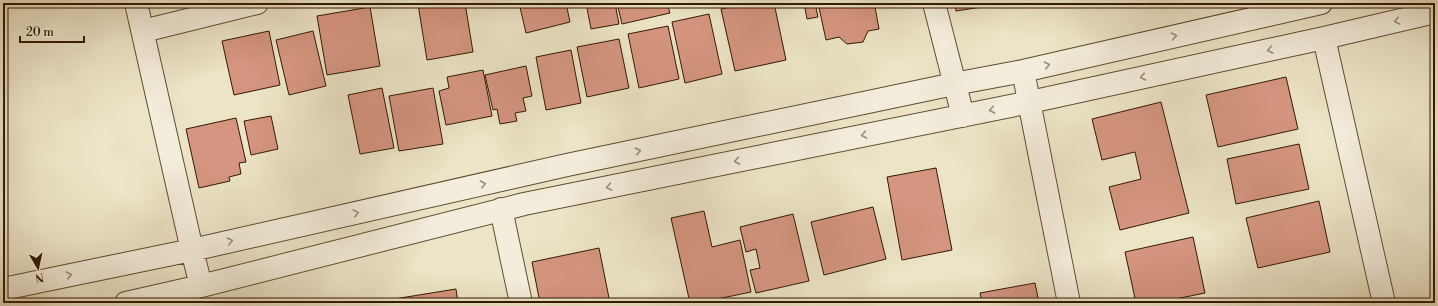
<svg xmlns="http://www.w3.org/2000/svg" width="1438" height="306" viewBox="0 0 1438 306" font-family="'Libre Bodoni',serif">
<rect width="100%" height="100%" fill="#ece4c7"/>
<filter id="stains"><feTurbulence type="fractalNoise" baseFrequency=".005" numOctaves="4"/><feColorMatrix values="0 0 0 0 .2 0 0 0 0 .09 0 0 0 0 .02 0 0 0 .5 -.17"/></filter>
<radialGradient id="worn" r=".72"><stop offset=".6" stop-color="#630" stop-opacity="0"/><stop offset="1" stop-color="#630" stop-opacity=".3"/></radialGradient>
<path fill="#d59580" stroke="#321900" d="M425 3H465L473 52 427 60 418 4Z
M519 3H566L570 22 526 33Z
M586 3H615L619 24 591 29Z
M617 3H667L670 13 622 24Z
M749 3H774L786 60 735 71 721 9Z
M804 3H815L818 17 807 19Z
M818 3H888V4L875 7 879 29 868 31 863 42 847 44 839 37 826 40Z
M955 3H981L982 7 956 11Z
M370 7 380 66 327 75 317 16Z
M709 14 722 74 685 83 672 22Z
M668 26 679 79 639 88 628 34Z
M269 31 280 85 234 95 222 41Z
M313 31 326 86 289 95 276 40Z
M619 39 629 88 587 97 577 47Z
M571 50 581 103 546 110 536 57Z
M526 66 532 96 523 98 526 111 515 113 517 121 500 124 497 109 493 110 485 75Z
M483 70 492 116 446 125 439 91 449 88 447 77Z
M1286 77 1298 129 1218 147 1206 95Z
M382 88 394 148 360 154 348 95Z
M433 88 443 144 399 151 389 96Z
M1161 102 1189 213 1120 230 1109 187 1141 179 1135 152 1102 160 1092 119Z
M271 116 278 149 251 155 244 121Z
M236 118 246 162 239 163 241 174 229 177 230 181 199 188 186 129Z
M1299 144 1309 189 1236 204 1227 159Z
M936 168 952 250 902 260 887 177Z
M1319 201 1330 252 1258 268 1246 218Z
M873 207 886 259 824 275 811 222Z
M704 211 712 247 740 240 751 292 698 303H690L671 218Z
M793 214 809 281 756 293 750 270 760 268 756 249 746 252 740 227Z
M1193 237 1205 293 1156 303H1136L1125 252Z
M599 248 610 303H540L532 262Z
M1035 283 1039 303H982L980 293Z
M456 289 458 303H389L388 300Z"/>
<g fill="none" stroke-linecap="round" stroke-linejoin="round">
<g stroke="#604c32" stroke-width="24">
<path id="minor" d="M136 3 192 250 201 286
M934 3 963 116
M143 31 257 3
M1324 38 1384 303
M1023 71 1069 303
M501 209 521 303
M3 289 192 250 567 165 954 84 1023 71 1321 3
M126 303 201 286 524 204 1030 102 1324 38 1435 12"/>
</g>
<use href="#minor" stroke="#f3eddb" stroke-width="22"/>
</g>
<defs><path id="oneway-chevron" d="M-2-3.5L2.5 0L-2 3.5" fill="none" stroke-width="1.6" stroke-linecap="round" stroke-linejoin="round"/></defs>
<g stroke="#9c8e78">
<use href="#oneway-chevron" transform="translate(1397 21) rotate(167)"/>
<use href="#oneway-chevron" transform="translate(1174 36) rotate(-13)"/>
<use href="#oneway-chevron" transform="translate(1270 50) rotate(168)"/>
<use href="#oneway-chevron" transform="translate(1047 65) rotate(-13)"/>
<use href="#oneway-chevron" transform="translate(1143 77) rotate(168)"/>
<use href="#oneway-chevron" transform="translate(992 110) rotate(169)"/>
<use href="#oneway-chevron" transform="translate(864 135) rotate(169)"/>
<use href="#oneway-chevron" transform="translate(638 151) rotate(-12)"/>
<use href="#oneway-chevron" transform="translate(737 161) rotate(169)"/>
<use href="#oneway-chevron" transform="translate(483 184) rotate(-13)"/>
<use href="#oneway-chevron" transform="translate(609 187) rotate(169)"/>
<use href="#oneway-chevron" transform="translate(356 213) rotate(-13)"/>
<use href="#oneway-chevron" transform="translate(230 241) rotate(-13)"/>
<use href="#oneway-chevron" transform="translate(69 275) rotate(-12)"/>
</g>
<rect width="1438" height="306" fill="none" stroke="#ece4c7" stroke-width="16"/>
<rect x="4" y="4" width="1430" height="298" fill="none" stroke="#321900" stroke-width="2"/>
<rect x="8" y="8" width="1422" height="290" fill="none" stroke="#321900"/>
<g transform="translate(38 268) rotate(171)" stroke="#f3eddb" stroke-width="3" paint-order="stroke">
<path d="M0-3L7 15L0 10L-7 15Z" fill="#321900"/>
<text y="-6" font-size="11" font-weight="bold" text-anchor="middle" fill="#321900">N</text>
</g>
<path d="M20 36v6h64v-6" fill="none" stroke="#321900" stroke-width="2"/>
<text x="26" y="36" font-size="12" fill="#321900" stroke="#f3eddb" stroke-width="3" paint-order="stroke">20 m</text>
<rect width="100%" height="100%" filter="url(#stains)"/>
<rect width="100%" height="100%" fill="url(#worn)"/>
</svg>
